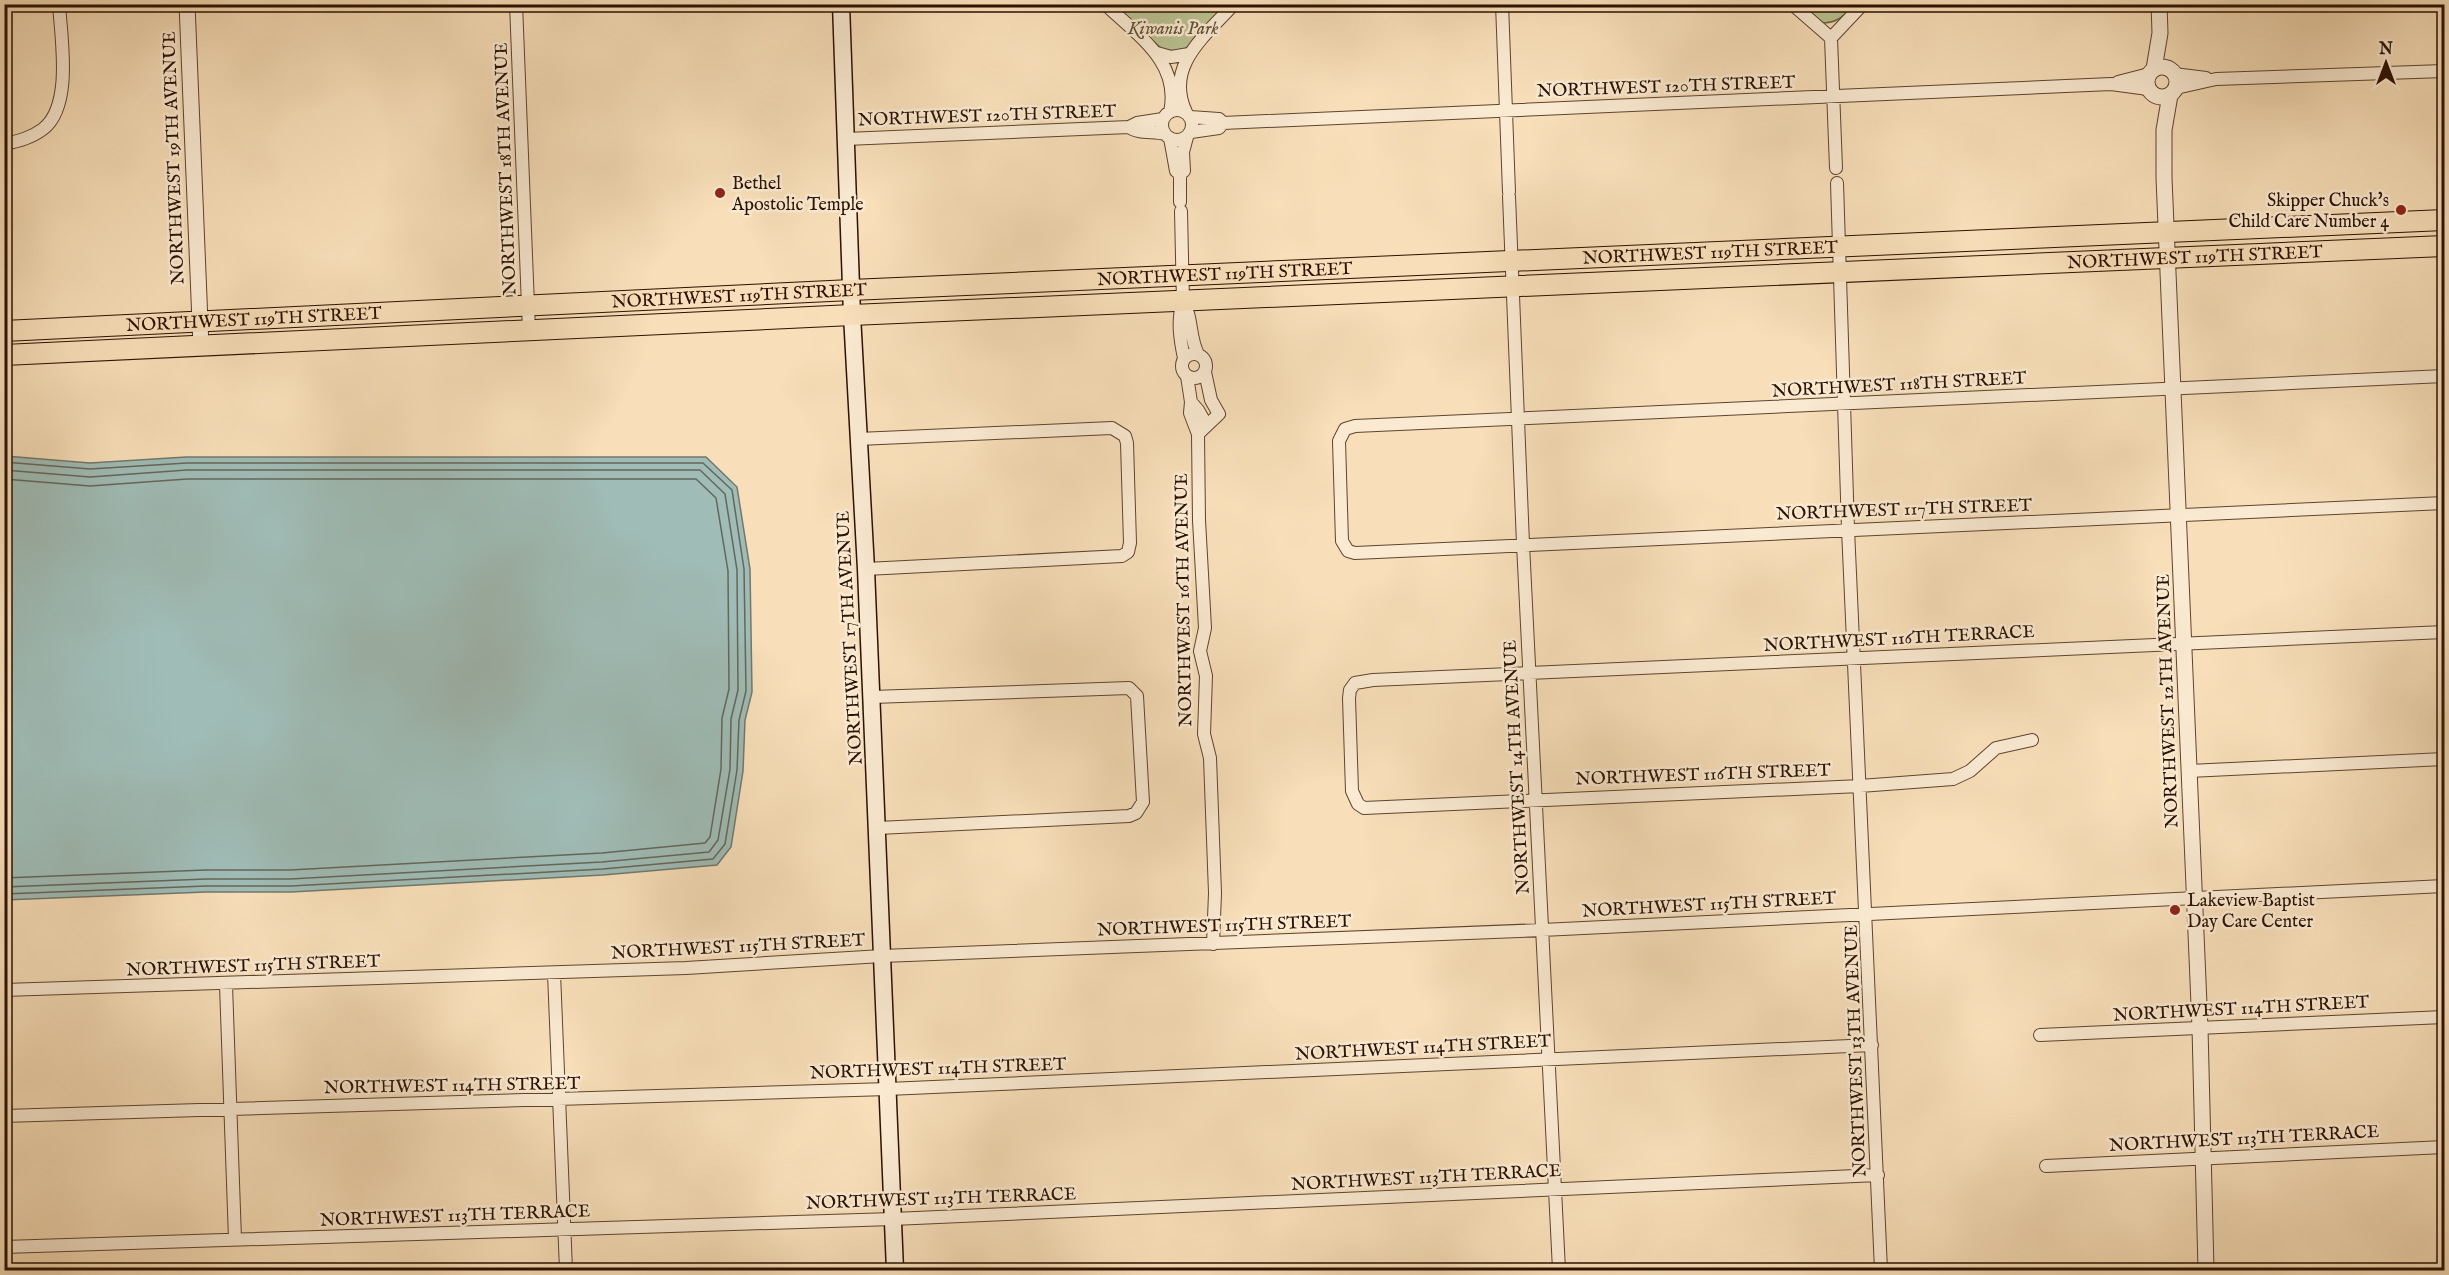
<svg xmlns="http://www.w3.org/2000/svg" width="2449" height="1275" viewBox="0 0 2449 1275" font-family="'IM FELL English',serif">
<rect width="100%" height="100%" fill="#f8dfb9"/>
<filter id="stains"><feTurbulence type="fractalNoise" baseFrequency=".00333" numOctaves="4"/><feColorMatrix values="0 0 0 0 .2 0 0 0 0 .09 0 0 0 0 .02 0 0 0 .5 -.17"/></filter>
<radialGradient id="worn" r=".72"><stop offset=".6" stop-color="#630" stop-opacity="0"/><stop offset="1" stop-color="#630" stop-opacity=".3"/></radialGradient>
<path fill="#bac291" stroke="#726a48" stroke-width="1.5" d="M1113 5H1227C1216 16 1193 47 1179 52 1172 54 1167 51 1161 48Z
M1802 5H1854C1844 15 1838 23 1823 23Z"/>
<path fill="#9fbcb6" stroke="#71786d" stroke-width="1.5" d="M5 456 90 463 186 457H706L737 487 750 569 752 692 745 720 743 771 731 847 717 865 603 875 291 892H206L5 900Z"/>
<g fill="none" stroke-linecap="round" stroke-linejoin="round">
<path stroke="#65665b" stroke-width="1.5" d="M4 462 90 469 187 463H703L732 490 744 569 746 691 739 720 737 770 725 844 713 859 603 869 291 886H206L4 894
M4 470 90 477 187 470H700L725 494 737 570 738 690 731 719 730 769 718 840 709 852 602 862 290 879H206L4 887
M4 479 90 486 187 479H696L716 498 728 571 729 689 722 718 721 769 710 837 705 843 602 853 290 870H206L4 878"/>
<g stroke="#5e442e" stroke-width="14">
<path id="minor" d="M516 4 529 331
M1105 4C1137 35 1181 62 1170 112
M1502 4 1509 192
M1792 4 1831 38
M1157 53 1171 57 1189 54
M2174 74 2206 78
M2118 82 2149 74
M2176 88 2216 79 2444 71
M1162 125a15 15 0 1 1 30 0a15 15 0 1 1-30 0Z
M1186 112C1164 66 1206 35 1234 4
M1190 117 1219 119 1223 123 2111 84 2148 89
M1129 127C1138 134 1154 131 1165 134
M1191 132 1219 128 1223 123
M1170 138 1176 171 1180 174
M846 139 1129 127 1137 123 1163 119
M4 144C19 141 31 138 43 129 73 106 61 38 59 4
M1836 168 1831 38 1863 4
M1837 183 1848 529 1881 1270
M1509 196 1523 544 1559 1270
M1180 202V174L1184 171 1183 152 1187 137
M1181 211 1183 302C1177 320 1180 339 1184 358
M1183 302C1193 318 1189 337 1198 354
M1182 366a12 12 0 1 1 24 0a12 12 0 1 1-24 0Z
M1205 372 1211 400 1219 414 1198 434 1199 520 1205 628 1200 651 1206 676 1204 734 1210 758 1215 893 1213 944
M1187 376 1191 402 1198 410 1206 424
M2444 376 1355 426 1345 429 1339 441 1342 541 1348 551 1355 553 2444 503
M1191 402 1190 413 1198 434
M858 439 1112 428 1125 436 1127 443 1130 543 1128 552 1122 556 866 569
M872 697 1129 688 1137 696 1143 802 1136 813 1129 816 878 828
M2032 740 1996 748 1970 771 1953 779 1860 786 1364 808 1358 804 1352 791 1349 698 1350 690 1355 683 1373 680 2444 632
M2189 771 2444 759
M554 973 566 1270
M226 985 235 1239
M4 990 686 968 882 956 1542 930 2444 886
M2040 1035 2444 1017
M4 1116 888 1089 1872 1045
M2046 1166 2444 1147
M4 1247 893 1219 1878 1175"/>
</g>
<g stroke="#5e442e" stroke-width="17">
<path id="tertiary" d="M187 4 201 347
M2147 82a15 15 0 1 1 30 0a15 15 0 1 1-30 0Z
M2154 69 2160 33 2159 4
M2170 95 2164 130V178L2200 1028 2206 1270"/>
</g>
<g stroke="#2b1100" stroke-width="19">
<path id="secondary" d="M841 4 852 315 866 569 895 1270"/>
</g>
<g stroke="#2b1100" stroke-width="22">
<g id="trunk">
<path id="s1" d="M4 331 851 290 2444 220"/>
<path id="s2" d="M4 355 852 315 2444 246"/>
</g>
</g>
<use href="#minor" stroke="#faead2" stroke-width="12"/>
<use href="#tertiary" stroke="#faead2" stroke-width="15"/>
<use href="#secondary" stroke="#faead2" stroke-width="16"/>
<use href="#trunk" stroke="#f8dfb9" stroke-width="20"/>
</g>
<g fill="#8f2418" stroke="#faead2" stroke-width="2">
<circle cx="720" cy="193" r="6"/>
<circle cx="2401" cy="210" r="6"/>
<circle cx="2175" cy="910" r="6"/>
</g>
<g text-anchor="middle" stroke-width="5" stroke-linejoin="round" paint-order="stroke">
<g font-size="18" font-style="italic" fill="#5d4f33" stroke="#faead2">
<text x="1173" y="34">Kiwanis Park</text>
</g>
<g font-size="18" fill="#2b1100" stroke="#faead2">
<text transform="translate(1666 86) rotate(-2)" y="6">NORTHWEST 120TH STREET</text>
<text transform="translate(987 115) rotate(-2)" y="6">NORTHWEST 120TH STREET</text>
<text transform="translate(173 158) rotate(-92)" y="6">NORTHWEST 19TH AVENUE</text>
<text transform="translate(505 169) rotate(-92)" y="6">NORTHWEST 18TH AVENUE</text>
<text dy="6" stroke="none"><textPath href="#s1" startOffset="1708">NORTHWEST 119TH STREET</textPath></text>
<text dy="6" stroke="none"><textPath href="#s2" startOffset="2193">NORTHWEST 119TH STREET</textPath></text>
<text dy="6" stroke="none"><textPath href="#s1" startOffset="1222">NORTHWEST 119TH STREET</textPath></text>
<text dy="6" stroke="none"><textPath href="#s1" startOffset="736">NORTHWEST 119TH STREET</textPath></text>
<text dy="6" stroke="none"><textPath href="#s1" startOffset="250">NORTHWEST 119TH STREET</textPath></text>
<text transform="translate(1899 384) rotate(-3)" y="6">NORTHWEST 118TH STREET</text>
<text transform="translate(1904 509) rotate(-2)" y="6">NORTHWEST 117TH STREET</text>
<text transform="translate(1183 600) rotate(-91)" y="6">NORTHWEST 16TH AVENUE</text>
<text transform="translate(849 638) rotate(-93)" y="6">NORTHWEST 17TH AVENUE</text>
<text transform="translate(1899 638) rotate(-3)" y="6">NORTHWEST 116TH TERRACE</text>
<text transform="translate(2167 701) rotate(-92)" y="6">NORTHWEST 12TH AVENUE</text>
<text transform="translate(1516 767) rotate(-93)" y="6">NORTHWEST 14TH AVENUE</text>
<text transform="translate(1703 774) rotate(-2)" y="6">NORTHWEST 116TH STREET</text>
<text transform="translate(1709 904) rotate(-3)" y="6">NORTHWEST 115TH STREET</text>
<text transform="translate(1224 925) rotate(-2)" y="6">NORTHWEST 115TH STREET</text>
<text transform="translate(738 946) rotate(-3)" y="6">NORTHWEST 115TH STREET</text>
<text transform="translate(253 965) rotate(-2)" y="6">NORTHWEST 115TH STREET</text>
<text transform="translate(2241 1008) rotate(-3)" y="6">NORTHWEST 114TH STREET</text>
<text transform="translate(1423 1047) rotate(-3)" y="6">NORTHWEST 114TH STREET</text>
<text transform="translate(1855 1051) rotate(-92)" y="6">NORTHWEST 13TH AVENUE</text>
<text transform="translate(938 1068) rotate(-2)" y="6">NORTHWEST 114TH STREET</text>
<text transform="translate(452 1085) rotate(-1)" y="6">NORTHWEST 114TH STREET</text>
<text transform="translate(2244 1138) rotate(-3)" y="6">NORTHWEST 113TH TERRACE</text>
<text transform="translate(1426 1177) rotate(-3)" y="6">NORTHWEST 113TH TERRACE</text>
<text transform="translate(941 1198) rotate(-2)" y="6">NORTHWEST 113TH TERRACE</text>
<text transform="translate(455 1215) rotate(-2)" y="6">NORTHWEST 113TH TERRACE</text>
</g>
<g font-size="18" fill="#2b1100" stroke="#faead2" text-anchor="start">
<text x="732" y="189">Bethel<tspan x="732" dy="21">Apostolic Temple</tspan></text>
<text x="2389" y="206" text-anchor="end">Skipper Chuck's<tspan x="2389" dy="21">Child Care Number 4</tspan></text>
<text x="2187" y="906">Lakeview Baptist<tspan x="2187" dy="21">Day Care Center</tspan></text>
</g>
</g>
<rect width="2449" height="1275" fill="none" stroke="#f8dfb9" stroke-width="24"/>
<rect x="6" y="6" width="2437" height="1263" fill="none" stroke="#2b1100" stroke-width="3"/>
<rect x="12" y="12" width="2425" height="1251" fill="none" stroke="#2b1100" stroke-width="1.5"/>
<g transform="translate(2386 63)" stroke="#faead2" stroke-width="4.5" paint-order="stroke">
<path d="M0-4.5L10 22L0 15L-10 22Z" fill="#2b1100"/>
<text y="-9" font-size="16" font-weight="bold" text-anchor="middle" fill="#2b1100">N</text>
</g>
<rect width="100%" height="100%" filter="url(#stains)"/>
<rect width="100%" height="100%" fill="url(#worn)"/>
</svg>
